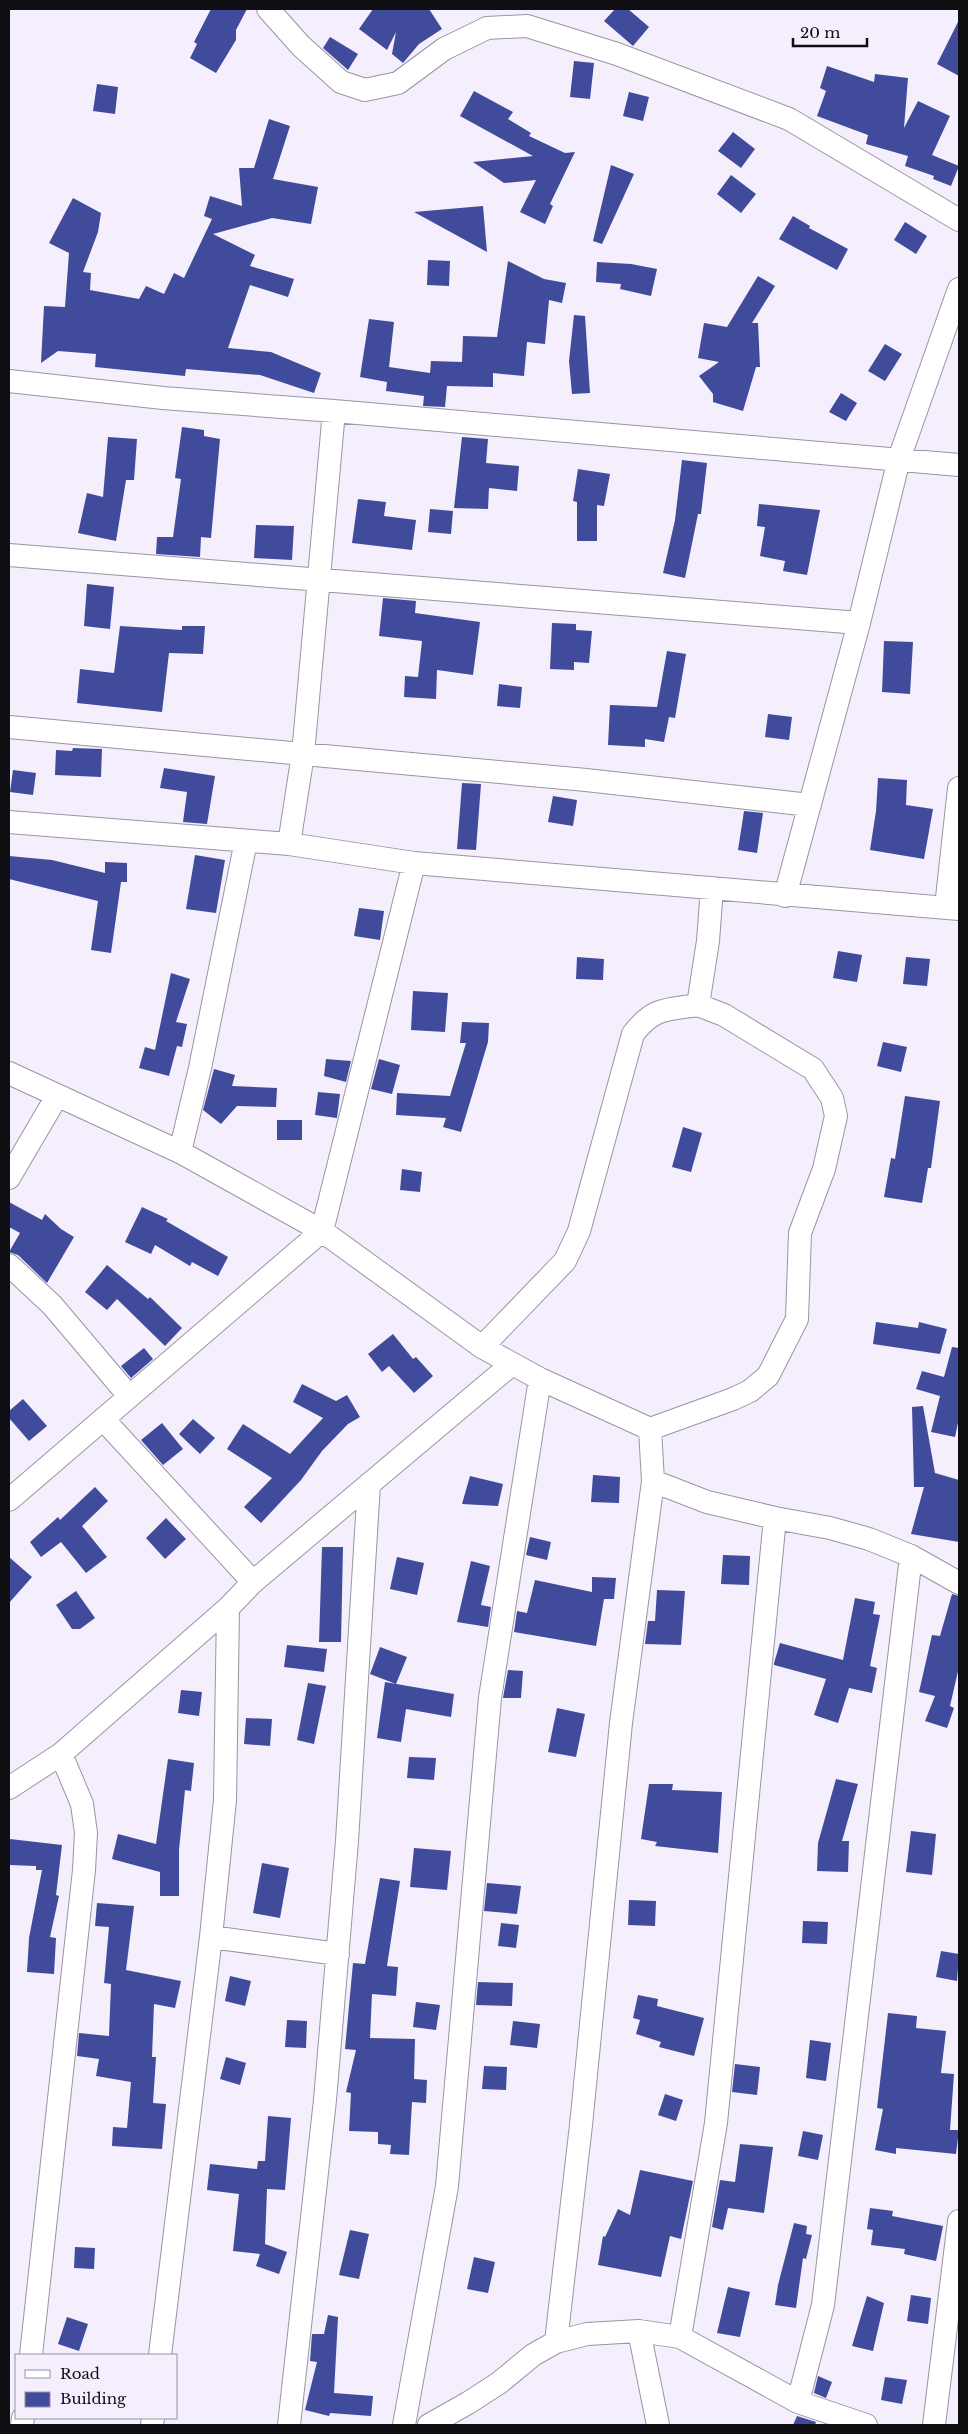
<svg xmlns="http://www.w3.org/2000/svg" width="968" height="2434" viewBox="0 0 968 2434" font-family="'Libre Baskerville',serif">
<rect width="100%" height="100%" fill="#f4eefd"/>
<path fill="#414b9b" d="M211 9H247L236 30V40L216 73 190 58 197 44 194 42Z
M373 9H429L442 29 419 44 403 63 392 54 396 32 387 50 359 29Z
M615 9H628L649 27 633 46 604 21Z
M959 20V76L937 64Z
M330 37 358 54 348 70 323 48Z
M574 61 594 63 590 99 570 97Z
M827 66 874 82 875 74 908 78 904 128 918 101 950 116 932 155 959 166 951 186 933 179 934 176 905 166 908 156 866 144 868 135 817 116 826 91 820 88Z
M97 84 118 87 115 114 93 111Z
M474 91 513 112 508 119 531 133 529 136 565 153 575 152 550 204 553 206 545 224 520 212 536 180 504 183 473 162 533 156 460 116Z
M629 92 649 97 643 121 623 116Z
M269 119 290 126 273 179 318 187 311 224 272 218 213 234 255 255 250 266 294 279 288 297 250 285 228 348 271 352 321 373 314 393 260 375 186 369 185 376 95 367 96 354 58 351 41 363 44 306 65 307 69 253 49 243 73 198 101 213 98 232 83 272 91 273 90 290 139 299 146 286 164 294 174 273 184 278 212 219 204 216 210 196 242 206 239 168H254Z
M733 132 755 149 741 168 718 151Z
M611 165 634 174 602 244 593 241Z
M731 175 756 194 741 213 717 194Z
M483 206 487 252 414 212Z
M793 216 810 226 809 228 848 249 837 270 779 239Z
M905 222 927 236 916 254 894 240Z
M428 260 450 261 449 286 427 285Z
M508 261 544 279 566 283 562 303 549 300 545 344 527 342 524 376 493 373V387L447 386 445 407 423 406 424 396 386 391 387 382 360 377 369 319 394 322 389 367 430 373 431 361 462 362 463 336 497 337Z
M597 262 631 264 657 269 651 296 620 289 621 284 596 282Z
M758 276 775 286 752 323H758L760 367H756L743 411 713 402V394L699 376 719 362 698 358 704 323 727 327Z
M574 315 585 316 590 393 572 394 569 361Z
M885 344 902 354 885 381 868 371Z
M841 393 857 403 846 421 829 412Z
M182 427 204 430V436L220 439 211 538 201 537 200 557 156 554 157 537H173L181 479 175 478Z
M108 437 137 439 134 480H126L116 541 78 533 87 493 103 497Z
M462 437 488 439 486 463 519 466 517 491 489 488 488 509 454 508Z
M682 460 707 463 701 514H698L685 578 663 573 675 520Z
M578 469 610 474 604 506 597 505V541H577V502L573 501Z
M358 499 386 502 384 516 416 520 412 550 352 543Z
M759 504 820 510 807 575 783 571 785 561 760 556 765 527 757 526Z
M430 509 453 511 451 534 428 532Z
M256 525 294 526 292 560 254 558Z
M87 584 114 587 110 629 84 626Z
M383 598 416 601 415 613 480 622 473 675 437 670 436 699 404 697 405 676 418 677 422 641 379 636Z
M552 623 576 624V630L592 631 589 663 574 662V670L550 669Z
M120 626 182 630V626H205L203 654 169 653 162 712 77 703 80 669 114 673Z
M884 641 913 642 910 694 882 692Z
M667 651 686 654 675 718 669 717 664 742 645 739V747L608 745 610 705 657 707Z
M499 684 522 687 520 708 497 706Z
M768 714 792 717 789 740 765 737Z
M73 748 102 749 101 777 55 775 56 750 72 751Z
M164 768 215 776 207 824 183 822 187 792 160 788Z
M13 770 36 773 33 795 10 792Z
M878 778 907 780 906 805 933 809 924 859 870 850 876 811Z
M462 783 481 784 476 850 457 849Z
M553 796 577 800 573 826 548 822Z
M744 811 763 813 757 853 738 850Z
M195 855 225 860 216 913 186 909Z
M9 856 52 860 105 873V862L127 863V882H121L111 953 91 950 98 901 9 879Z
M359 908 384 911 380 940 354 936Z
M838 951 862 955 857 982 833 978Z
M577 957 604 959 603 980 576 979Z
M906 957 930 959 927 986 903 984Z
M171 973 190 979 176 1022 187 1024 182 1047 177 1046 169 1076 139 1068 145 1047 155 1050Z
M413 991 448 993 445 1032 411 1030Z
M462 1022 489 1023 488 1042 461 1132 443 1127 446 1118 396 1115 397 1093 450 1096 466 1043H460Z
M883 1042 907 1047 901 1072 877 1066Z
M326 1059 351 1061 346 1082 324 1076Z
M379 1059 400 1065 392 1094 371 1089Z
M214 1069 235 1075 232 1086 277 1088 276 1107 237 1106 221 1124 203 1110Z
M318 1092 340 1094 337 1118 315 1115Z
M905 1096 940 1101 931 1168H928L922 1203 884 1197 891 1158 895 1159Z
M277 1120H302V1140H277Z
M683 1127 702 1133 691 1172 672 1167Z
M402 1169 422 1172 420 1192 400 1190Z
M9 1202 42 1220 45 1214 61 1229 74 1237 47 1283 18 1255 9 1252 20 1233 9 1227Z
M142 1207 168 1219 166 1221 228 1257 218 1276 192 1262 190 1266 155 1245 151 1254 125 1242Z
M107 1265 148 1299 150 1297 182 1328 165 1346 117 1299 107 1310 85 1292Z
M876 1322 918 1328 919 1322 947 1329 940 1354 873 1344Z
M393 1334 413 1359 416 1357 433 1376 414 1393 389 1366 382 1372 368 1354Z
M952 1347 959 1348V1418L955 1437 931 1432 940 1396 916 1389 922 1371 944 1377Z
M144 1348 153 1359 131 1378 121 1366Z
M302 1384 336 1401 347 1395 360 1417 348 1424 322 1451 301 1480 261 1523 244 1507 272 1478 227 1449 243 1424 290 1454 323 1418 293 1402Z
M23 1399 47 1426 29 1441 9 1418V1411Z
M923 1406 935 1473 959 1480V1542L911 1534 924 1487H914L912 1407Z
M193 1419 215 1438 200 1454 179 1434Z
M162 1423 183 1449 163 1465 141 1440Z
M593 1475 620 1477 619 1503 591 1502Z
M470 1476 503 1484 498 1506 462 1504Z
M95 1487 108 1501 82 1526 107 1557 86 1573 61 1542 41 1557 30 1542 58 1517 60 1520Z
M166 1518 186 1539 165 1559 146 1538Z
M530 1537 551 1542 547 1560 526 1555Z
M322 1547H343L341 1642H319Z
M723 1555 750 1556 749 1585 721 1584Z
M9 1557 32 1577 9 1603Z
M397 1557 424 1563 417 1595 390 1589Z
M471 1561 490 1566 481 1605 491 1607 488 1627 457 1622Z
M592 1577 616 1578 614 1599H604L596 1646 514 1632 517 1611 527 1613 535 1580 592 1592Z
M657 1590 685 1591 681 1645 645 1644 648 1621H655Z
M76 1591 95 1618 80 1629H72L56 1605Z
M952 1594 959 1596V1667L950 1706 954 1708 947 1728 925 1721 935 1696 919 1692 932 1635 940 1636Z
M855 1598 875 1602 873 1614 880 1615 870 1666 877 1668 872 1693 849 1688 838 1723 814 1715 826 1679 774 1665V1663L780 1643 843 1660Z
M287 1645 327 1649 324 1672 284 1667Z
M380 1647 407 1657 396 1684 370 1674Z
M508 1670 523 1671 521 1698H503Z
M385 1682 454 1694 451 1717 406 1709 401 1742 377 1738Z
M308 1683 326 1686 314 1744 297 1740Z
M181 1690 202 1692 199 1716 178 1713Z
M557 1708 585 1714 576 1757 548 1752Z
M246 1718 272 1719 270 1746 244 1744Z
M409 1757 436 1758 434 1780 407 1778Z
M168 1759 194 1763 191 1791 185 1790 179 1850V1896H160V1872L112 1859 118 1834 156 1844Z
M836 1779 858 1784 842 1841H849L848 1872 817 1871 818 1843Z
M649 1784H673L672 1790 722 1792 718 1853 655 1846 657 1842 641 1839Z
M911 1831 936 1834 932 1875 906 1872Z
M10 1839 62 1845 56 1895 59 1896 50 1937 56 1938 54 1974 27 1972 29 1938 42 1870H36V1866L9 1865Z
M414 1848 451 1851 447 1890 410 1887Z
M262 1863 289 1868 280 1918 253 1913Z
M380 1878 400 1881 387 1966 398 1967 396 1996 372 1994 370 2038 415 2039 414 2079 427 2080 426 2103 412 2102 409 2155 390 2154 391 2145 378 2144V2132L349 2131 351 2093 346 2092 356 2050 345 2049 353 1963 365 1964Z
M487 1883 521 1886 517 1914 484 1911Z
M629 1900 656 1901 655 1926 628 1925Z
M97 1903 134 1906 126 1970 181 1981 175 2008 154 2004 152 2057H156L153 2103 166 2104 162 2149 112 2146 113 2127 127 2128 131 2082 96 2076 99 2059 77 2056 79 2033 109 2036 111 1984 104 1983 109 1927 95 1926Z
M803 1921 828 1922 827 1944 802 1943Z
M501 1923 519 1925 516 1948 498 1946Z
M941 1951 959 1954 957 1981 936 1977Z
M230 1976 251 1981 245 2006 225 2001Z
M478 1982 513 1983 512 2006 476 2005Z
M638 1995 658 1999 657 2006 704 2018 694 2056 659 2047 661 2042 636 2034 640 2020 633 2018Z
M416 2002 440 2005 436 2030 413 2027Z
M888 2013 917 2016 916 2028 946 2031 941 2073 954 2074 950 2130H959L956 2154 896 2148V2154L875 2150 883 2109 877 2108Z
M287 2020 307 2021 306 2048 285 2047Z
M513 2021 540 2024 537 2048 510 2045Z
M810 2040 831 2043 826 2081 806 2078Z
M226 2057 246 2063 240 2085 220 2079Z
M735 2064 760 2067 757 2095 732 2092Z
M484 2066 507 2067 506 2090 482 2089Z
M665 2094 683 2100 676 2121 658 2115Z
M268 2116 291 2118 285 2190 267 2189 265 2244 287 2252 279 2274 256 2266 260 2254 233 2251 239 2194 207 2190 210 2164 257 2169 258 2161H265Z
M803 2131 823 2135 818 2160 798 2156Z
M740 2144 773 2147 764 2213 728 2208 723 2230 712 2227 720 2180 735 2182Z
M640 2170 693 2181 681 2239 670 2236 661 2277 598 2265 603 2236 605 2237 618 2209 630 2215Z
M870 2208 893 2211 892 2216 943 2226 936 2261 904 2254 905 2249 871 2245 873 2230 867 2229Z
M794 2223 807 2226 806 2234 812 2235 806 2259 803 2258 796 2308 775 2305 778 2285Z
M350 2230 369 2234 359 2279 339 2275Z
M75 2247 95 2248 94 2269 74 2268Z
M474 2257 495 2262 488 2293 467 2289Z
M728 2287 750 2292 740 2337 717 2333Z
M911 2295 931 2298 928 2324 907 2321Z
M867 2296 884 2303 873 2351 852 2346Z
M328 2315 338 2317 334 2393 373 2396 371 2416 330 2413 329 2416 305 2410 317 2362 310 2361 312 2334H324Z
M67 2317 88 2324 79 2351 58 2344Z
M818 2376 832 2382 826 2398 814 2393Z
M885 2377 907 2380 902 2404 881 2400Z
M797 2416 816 2422 815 2425H793Z"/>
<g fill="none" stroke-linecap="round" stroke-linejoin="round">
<g stroke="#9995a2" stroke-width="24">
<path id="minor" d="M268 9 301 46 341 82 365 90 398 83 444 49 487 28 527 26 617 54 789 119 959 220
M9 381 163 398 334 411 959 465
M9 555 859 623
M9 727 586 780 810 805
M9 822 289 844 414 863 959 909
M289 844 303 754 334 411
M785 896 859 623 899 459 959 289
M946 907 959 788
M9 1073 180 1152 322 1231 482 1347 540 1379 650 1429 653 1481 707 1502 775 1518 830 1528 869 1539 911 1556 959 1583
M180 1152 200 1068 246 841
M9 1178 57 1096
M9 1265 52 1305 129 1396
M482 1347 565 1261 579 1231 633 1034C654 1007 666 1010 698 1005
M103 1419 253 1582
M650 1429 733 1399 750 1391 768 1376 797 1319 800 1233 824 1169 836 1116 832 1098 813 1069 724 1015 698 1005 708 941 712 888
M9 1500 322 1231 414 863
M9 1788 61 1754 228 1608 253 1582 512 1364
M211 1937 338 1954
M639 2331 658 2425
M680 2337 716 2123 775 1518
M556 2342 581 2125 621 1723 653 1481
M31 2355 84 1870 86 1833 82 1804 61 1754
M160 2355 211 1937 225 1800 228 1608
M798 2402 823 2305 911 1556
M22 2425 23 2418
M152 2425 153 2418
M289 2425 325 2100 347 1841 369 1484
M404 2425 447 2186 490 1698 540 1379
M429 2425 468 2403 499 2383 533 2355 556 2342 587 2334 639 2331 680 2337 798 2402 866 2425
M934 2425 959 2221"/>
</g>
<use href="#minor" stroke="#fff" stroke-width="22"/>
</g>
<rect width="968" height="2434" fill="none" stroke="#0f0e12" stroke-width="20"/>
<rect x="15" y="2354" width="162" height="65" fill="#f4eefd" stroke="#98949f"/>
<rect x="25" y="2370" width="25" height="8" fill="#ffffff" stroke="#98949f"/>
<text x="60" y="2379" font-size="15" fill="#0f0e12">Road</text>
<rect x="25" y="2392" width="25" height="15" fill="#414b9b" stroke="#98949f"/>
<text x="60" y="2404" font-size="15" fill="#0f0e12">Building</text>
<path d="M793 38v8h74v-8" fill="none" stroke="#0f0e12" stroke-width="2.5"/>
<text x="800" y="38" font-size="15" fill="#0f0e12" stroke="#f4eefd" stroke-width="4" paint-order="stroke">20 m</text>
</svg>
